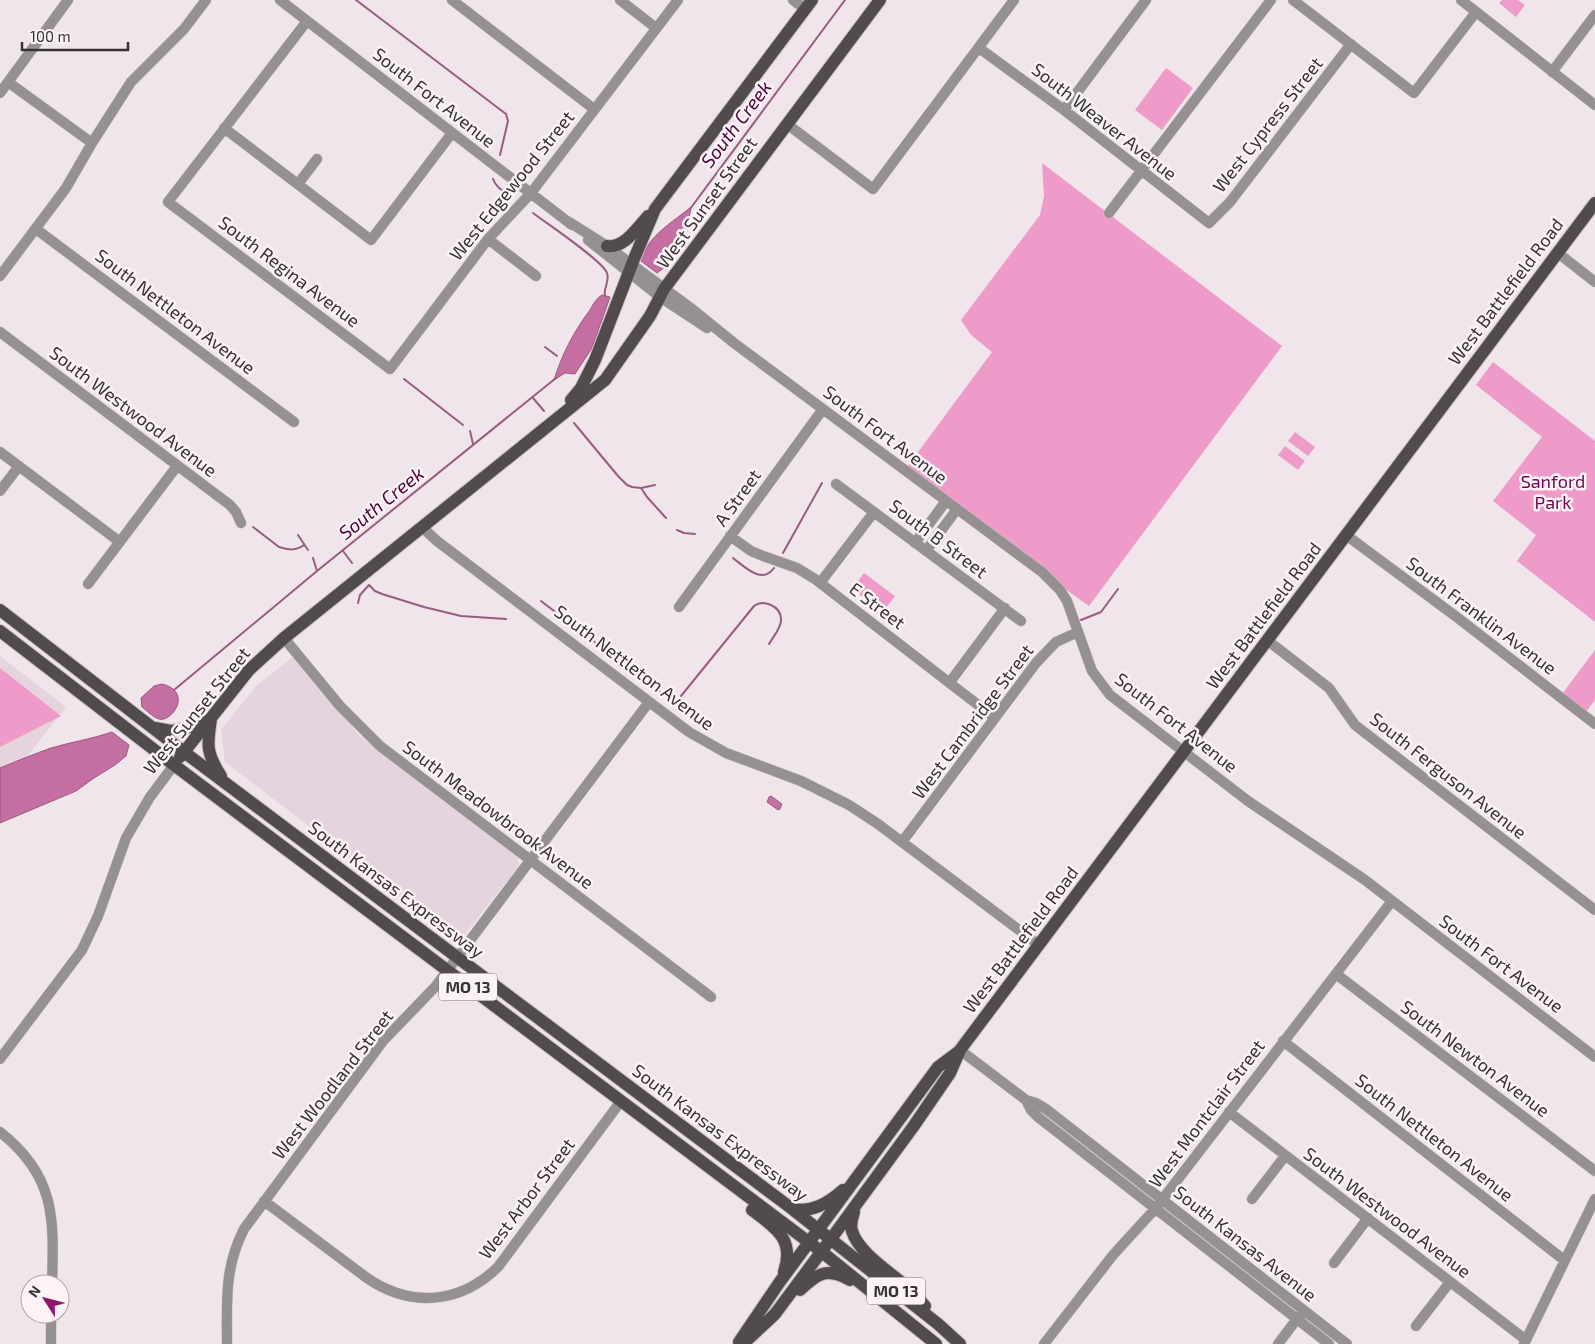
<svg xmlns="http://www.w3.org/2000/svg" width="1595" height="1344" viewBox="0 0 1595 1344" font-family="'Exo 2',sans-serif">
<rect width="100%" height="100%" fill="#efe5ea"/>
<path fill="#e5d4dd" d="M0 656 66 707 0 791Z
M293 657 359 735 375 748 512 852 518 859 519 863 517 868 461 939 450 937 297 817 225 762 221 730 256 686Z"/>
<path fill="#ee9bca" d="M1502 0H1518L1525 5 1516 17 1499 3Z
M1166 68 1193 88 1162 130 1135 110Z
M1042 163 1282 346 1089 606 1065 589 1055 578 1044 569 907 467 992 352 971 335 961 320 1040 215 1044 196Z
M1493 362 1595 441V622L1517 561 1536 535 1493 501 1542 437 1476 385Z
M1295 432 1315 447 1308 456 1288 441Z
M1285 446 1305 461 1298 470 1278 455Z
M864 573 895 596 883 612 852 589Z
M1595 650V700L1586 712 1562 694Z
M0 668 61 716 0 747Z"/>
<path fill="#c46ea1" stroke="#995c80" d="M691 207C690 219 680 246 674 256 670 263 663 269 657 273L641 261C647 236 673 222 691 207Z
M602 295 610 297 592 348 575 374 565 373 554 380C562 354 574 331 590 310 593 304 597 298 602 295Z
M162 684C194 692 171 723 159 719 153 717 147 711 142 707L141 698 154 686Z
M112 732 129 745 126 756 115 765 94 778 76 791 0 823V768C17 761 34 754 51 748 71 742 92 739 112 732Z
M771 796 782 804 780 809 778 810 767 802 769 797Z"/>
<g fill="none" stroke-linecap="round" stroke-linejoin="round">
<path stroke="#995c80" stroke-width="2" d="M356 0 506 114 508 121 500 155
M493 179C496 188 505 192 512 197
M690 209 845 0
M533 213C546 223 603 261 607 273 610 282 603 288 605 296
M545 347 557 356
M404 379 463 425
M533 398 544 411
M574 423 618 476 627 485 632 487 641 488 647 497 666 518
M470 431 473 444
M641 488 655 485
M253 527 279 547C288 550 296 551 304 545
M677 530 684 533 695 534
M298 535 308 550
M343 551 352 563
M783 553 822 483
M313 558 317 571
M733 558C745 567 762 585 774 568
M541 601 668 698
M358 603 360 595 369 585 375 591 382 594 424 607 461 616 506 619
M1081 620 1101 612 1118 589
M174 690 317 571 556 378
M681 696 754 606C763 599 781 606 781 619 782 627 773 637 769 644"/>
<g stroke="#cac1c6" stroke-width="11">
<path id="minor" d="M280 0 572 225
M452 0 594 109
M620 0 656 28
M793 0 805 9
M1293 0 1414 93 1476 12
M1461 0 1595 105
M307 21 168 202 390 369 488 239 531 193 678 0
M979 48 1064 110 1209 223 1230 202 1351 44
M1552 72 1595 15
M8 82 92 143
M0 93 68 0
M1064 110 1146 0
M787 124 873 189 1014 0
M224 128 371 240 452 133
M298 184 317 159
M1109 213 1271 0
M569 222 607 246 692 309 734 343 1042 572 1060 590 1067 601 1092 671 1110 695 1248 801 1365 880 1595 1057
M36 229 294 422
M488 239 536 276
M588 240 660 297 707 328
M1558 253 1595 282
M0 276 66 188 92 143 131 82 184 29 206 0
M0 332 230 505 236 512 241 523
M0 452 120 542
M836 484 1021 621
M0 491 19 466
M422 527 437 541 689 732 726 753 801 781 849 805 878 824 1039 945
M1346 535 1458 618 1595 724
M730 536 751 551 763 556 797 568 815 579 995 718
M915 543 946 501
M926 551 957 509
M820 583 874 512
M88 584 177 466
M679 607 823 409
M284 638 340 706 380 746 711 997
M1267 640 1329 688 1355 725 1595 910
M950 682 1005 608
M902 842 1036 663 1056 642 1078 632
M1336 974 1595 1171
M1283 1041 1564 1260
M960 1050 1026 1100 1036 1103 1046 1109 1347 1344
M0 1059 82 950 98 916 126 838 150 797 174 765
M1026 1100 1031 1110 1038 1117 1329 1344
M1229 1112 1526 1340
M0 1132C56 1176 54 1219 52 1284
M1252 1199 1285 1156
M264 1201 367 1278C411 1308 460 1304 498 1267L621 1101
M1334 1263 1368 1218
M1416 1326 1450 1282
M51 1344V1314
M227 1344C227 1302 224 1268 244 1229L383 1041 435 987 649 702
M1044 1344 1113 1255 1155 1209 1392 901
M1278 1344 1300 1315
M1524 1344 1595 1199"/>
</g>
<g stroke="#cac1c6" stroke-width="14">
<path id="major" d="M607 246C624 249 638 227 648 216
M571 400 581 388 595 360 634 259 655 209 812 0
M0 610 184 752 791 1208 938 1324 960 1344
M0 631 174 765 822 1252 936 1344
M155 728 171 731 190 727 211 719C207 745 206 753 221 776
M180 757 249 670 284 638 605 380 650 316 664 289 880 0
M791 1208C811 1214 828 1203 843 1190
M752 1210C776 1228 795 1239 784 1272
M854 1212C852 1218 850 1224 852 1231 859 1254 892 1273 909 1289 915 1294 920 1300 925 1306
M800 1290C818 1273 827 1267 850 1280
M739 1342 779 1283 938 1067 958 1052
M743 1344 775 1314 839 1228 913 1127 950 1073 960 1050 1595 203"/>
</g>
<use href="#minor" stroke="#959193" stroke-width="10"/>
<use href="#major" stroke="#524b4e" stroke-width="12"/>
</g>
<g text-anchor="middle" stroke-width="5" stroke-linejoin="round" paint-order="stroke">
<g fill="#fcf3f7" stroke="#716c6e" stroke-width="1">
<rect x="439" y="973.5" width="58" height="27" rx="4"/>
<rect x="867" y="1277.5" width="58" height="27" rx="4"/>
</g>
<g font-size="16" font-weight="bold" fill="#363234">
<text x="468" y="993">MO 13</text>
<text x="896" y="1297">MO 13</text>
</g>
<g font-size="18" fill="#363234" stroke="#fcf3f7">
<text transform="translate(434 98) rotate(38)" y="6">South Fort Avenue</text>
<text transform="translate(1104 122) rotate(38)" y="6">South Weaver Avenue</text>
<text transform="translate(1268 125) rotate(-52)" y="6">West Cypress Street</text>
<text transform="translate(512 186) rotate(-51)" y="6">West Edgewood Street</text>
<text transform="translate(707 203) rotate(-54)" y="6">West Sunset Street</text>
<text transform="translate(289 272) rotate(37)" y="6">South Regina Avenue</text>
<text transform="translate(1506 292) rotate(-53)" y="6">West Battlefield Road</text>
<text transform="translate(175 312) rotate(37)" y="6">South Nettleton Avenue</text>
<text transform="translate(133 412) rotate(37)" y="6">South Westwood Avenue</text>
<text transform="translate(885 435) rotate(37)" y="6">South Fort Avenue</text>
<text transform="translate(738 498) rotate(-54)" y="6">A Street</text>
<text transform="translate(938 539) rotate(37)" y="6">South B Street</text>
<text transform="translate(877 606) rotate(37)" y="6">E Street</text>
<text transform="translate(1264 616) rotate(-53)" y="6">West Battlefield Road</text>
<text transform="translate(1481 616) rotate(37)" y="6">South Franklin Avenue</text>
<text transform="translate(634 668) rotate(37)" y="6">South Nettleton Avenue</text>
<text transform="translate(197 711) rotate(-51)" y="6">West Sunset Street</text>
<text transform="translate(973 722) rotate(-53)" y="6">West Cambridge Street</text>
<text transform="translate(1176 723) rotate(38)" y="6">South Fort Avenue</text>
<text transform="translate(1448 776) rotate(38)" y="6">South Ferguson Avenue</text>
<text transform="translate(498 815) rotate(37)" y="6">South Meadowbrook Avenue</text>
<text transform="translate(396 890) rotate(37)" y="6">South Kansas Expressway</text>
<text transform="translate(1021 940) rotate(-53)" y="6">West Battlefield Road</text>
<text transform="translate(1501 964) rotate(37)" y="6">South Fort Avenue</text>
<text transform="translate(1475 1059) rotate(37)" y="6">South Newton Avenue</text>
<text transform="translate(333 1085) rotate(-52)" y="6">West Woodland Street</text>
<text transform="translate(1207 1114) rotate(-53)" y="6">West Montclair Street</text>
<text transform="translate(720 1133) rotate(37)" y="6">South Kansas Expressway</text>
<text transform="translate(1434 1138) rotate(38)" y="6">South Nettleton Avenue</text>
<text transform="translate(527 1199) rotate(-53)" y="6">West Arbor Street</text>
<text transform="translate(1387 1213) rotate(37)" y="6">South Westwood Avenue</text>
<text transform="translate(1245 1244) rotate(38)" y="6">South Kansas Avenue</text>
</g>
<g font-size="18" fill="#730453" stroke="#fcf3f7">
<text x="1553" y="488">Sanford<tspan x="1553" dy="21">Park</tspan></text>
</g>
<g font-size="19" font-style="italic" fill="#53013b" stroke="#fcf3f7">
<text transform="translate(736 124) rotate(-53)" y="7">South Creek</text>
<text transform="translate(381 503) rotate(-39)" y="7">South Creek</text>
</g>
</g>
<g transform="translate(45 1299) rotate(306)"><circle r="24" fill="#fcf3f7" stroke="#ada6a9"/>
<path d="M0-4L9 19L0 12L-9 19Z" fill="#95146d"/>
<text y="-8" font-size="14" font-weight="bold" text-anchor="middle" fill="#363234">N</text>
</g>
<path d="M22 42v8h106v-8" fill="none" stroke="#363234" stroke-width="2.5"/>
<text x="30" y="42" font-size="15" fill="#363234" stroke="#fcf3f7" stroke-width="4" paint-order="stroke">100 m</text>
</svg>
